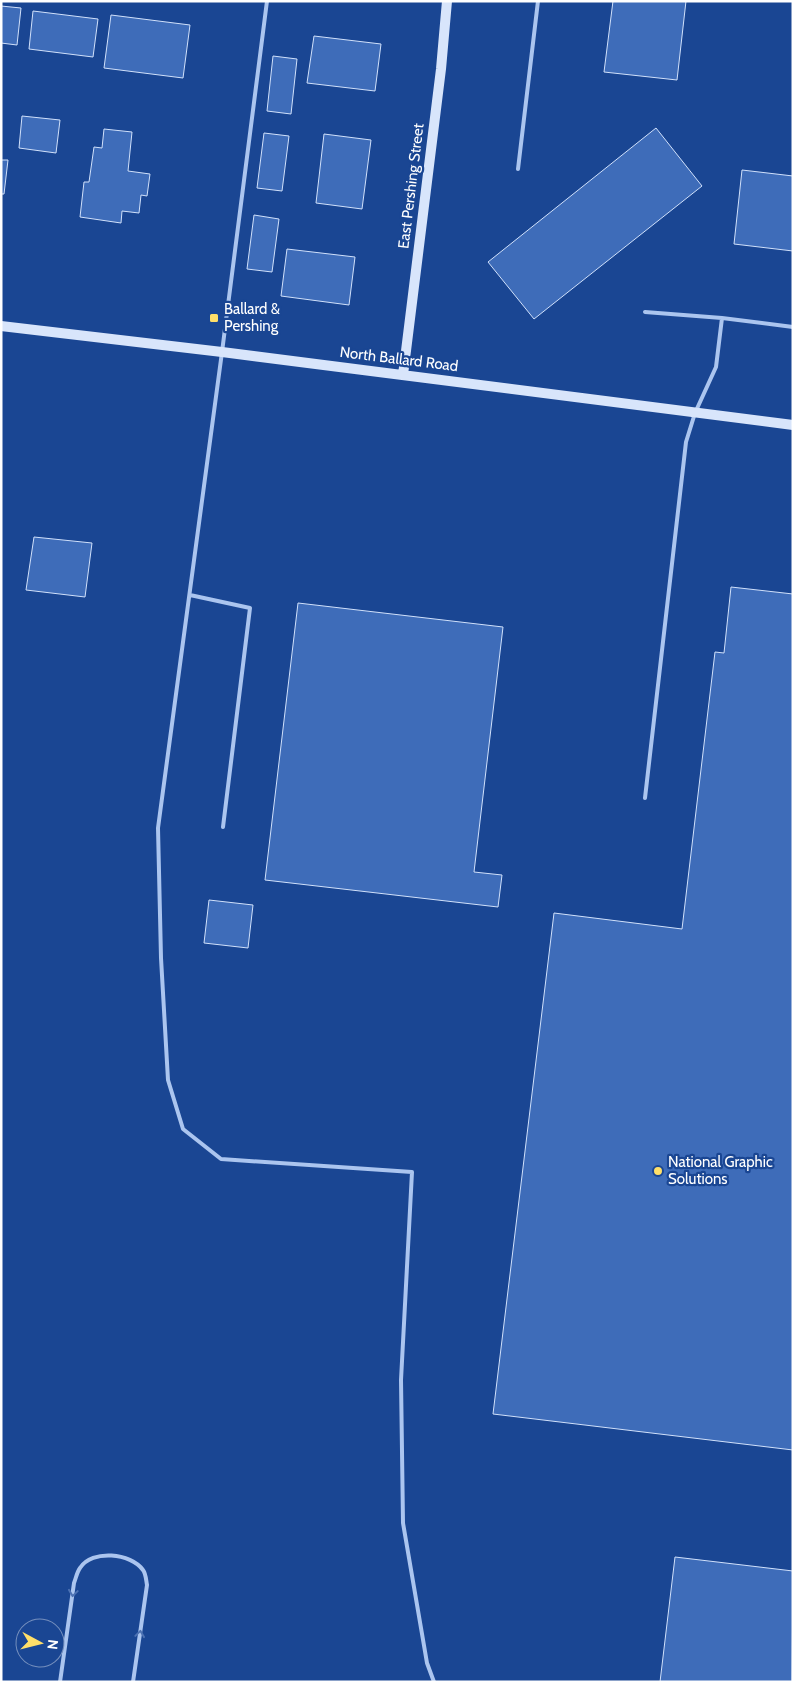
<svg xmlns="http://www.w3.org/2000/svg" width="794" height="1683" viewBox="0 0 794 1683" font-family="Cabin,sans-serif">
<rect width="100%" height="100%" fill="#1a4693"/>
<path fill="#3e6cb9" stroke="#d1e1fb" d="M613 1H686L677 80 604 72Z
M1 6 21 8 17 45 1 43Z
M33 11 98 19 93 57 29 49Z
M111 15 190 25 183 78 104 68Z
M314 36 381 44 375 91 307 83Z
M273 56 297 59 291 114 267 111Z
M22 116 60 120 56 153 19 148Z
M656 128 702 186 534 319 488 262Z
M104 129 132 132 128 171 150 174 147 196 141 195 139 213 122 211 121 223 80 217 84 182H89L94 147 102 148Z
M264 133 289 136 282 191 257 188Z
M324 134 371 140 362 209 316 203Z
M1 160H8L4 194H1Z
M742 170 793 176V251L734 244Z
M254 215 279 219 272 272 247 269Z
M287 249 355 257 349 305 281 296Z
M34 537 92 543 85 597 26 590Z
M731 587 793 594V1450L493 1414 554 913 682 929 715 652 724 653Z
M298 603 503 627 474 872 502 875 498 907 265 880Z
M209 900 253 905 248 948 204 943Z
M675 1557 793 1571 792 1682H660Z"/>
<g fill="none" stroke-linecap="round" stroke-linejoin="round">
<path stroke="#abc5ef" stroke-width="4" d="M267 1 222 352 158 828 161 958 168 1080 183 1129 221 1159 412 1172 401 1380 403 1523 427 1663 434 1682
M518 169 538 1
M645 312 722 318
M190 595 250 608 223 827
M645 798 686 442 695 413 716 367 722 318 793 327
M60 1682 74 1583C76 1578 77 1572 80 1568 92 1549 131 1553 143 1570 146 1574 146 1580 147 1585L133 1682"/>
<path stroke="#d8e5fb" stroke-width="10" d="M1 326 222 352 793 425
M403 375 441 69 447 1"/>
</g>
<defs><path id="oneway-chevron" d="M-2-3.5L2.5 0L-2 3.5" fill="none" stroke-width="1.6" stroke-linecap="round" stroke-linejoin="round" transform="scale(1.25)"/></defs>
<g stroke="#4d72b3">
<use href="#oneway-chevron" transform="translate(73 1593) rotate(98)"/>
<use href="#oneway-chevron" transform="translate(140 1634) rotate(-82)"/>
</g>
<g fill="#ffdf69" stroke="#1a4693" stroke-width="2">
<rect x="209" y="313" width="10" height="10" rx="2.5"/>
<circle cx="658" cy="1171" r="5"/>
</g>
<g text-anchor="middle" stroke-width="4.5" stroke-linejoin="round" paint-order="stroke">
<g font-size="15" fill="#fff" stroke="#1a4693">
<text transform="translate(411 186) rotate(-83)" y="5">East Pershing Street</text>
<text transform="translate(399 359) rotate(7)" y="5">North Ballard Road</text>
</g>
<g font-size="15" fill="#fff" stroke="#1a4693" text-anchor="start">
<text x="224" y="314">Ballard &amp;<tspan x="224" dy="17">Pershing</tspan></text>
<text x="668" y="1167">National Graphic<tspan x="668" dy="17">Solutions</tspan></text>
</g>
</g>
<rect width="794" height="1683" fill="none" stroke="#ffffff" stroke-width="5"/>
<g transform="translate(40 1643) rotate(97)"><circle r="24" fill="#1a4693" stroke="#7690be"/>
<path d="M0-4L9 19L0 12L-9 19Z" fill="#ffdf69"/>
<text y="-8" font-size="14" font-weight="bold" text-anchor="middle" fill="#ffffff">N</text>
</g>
</svg>
